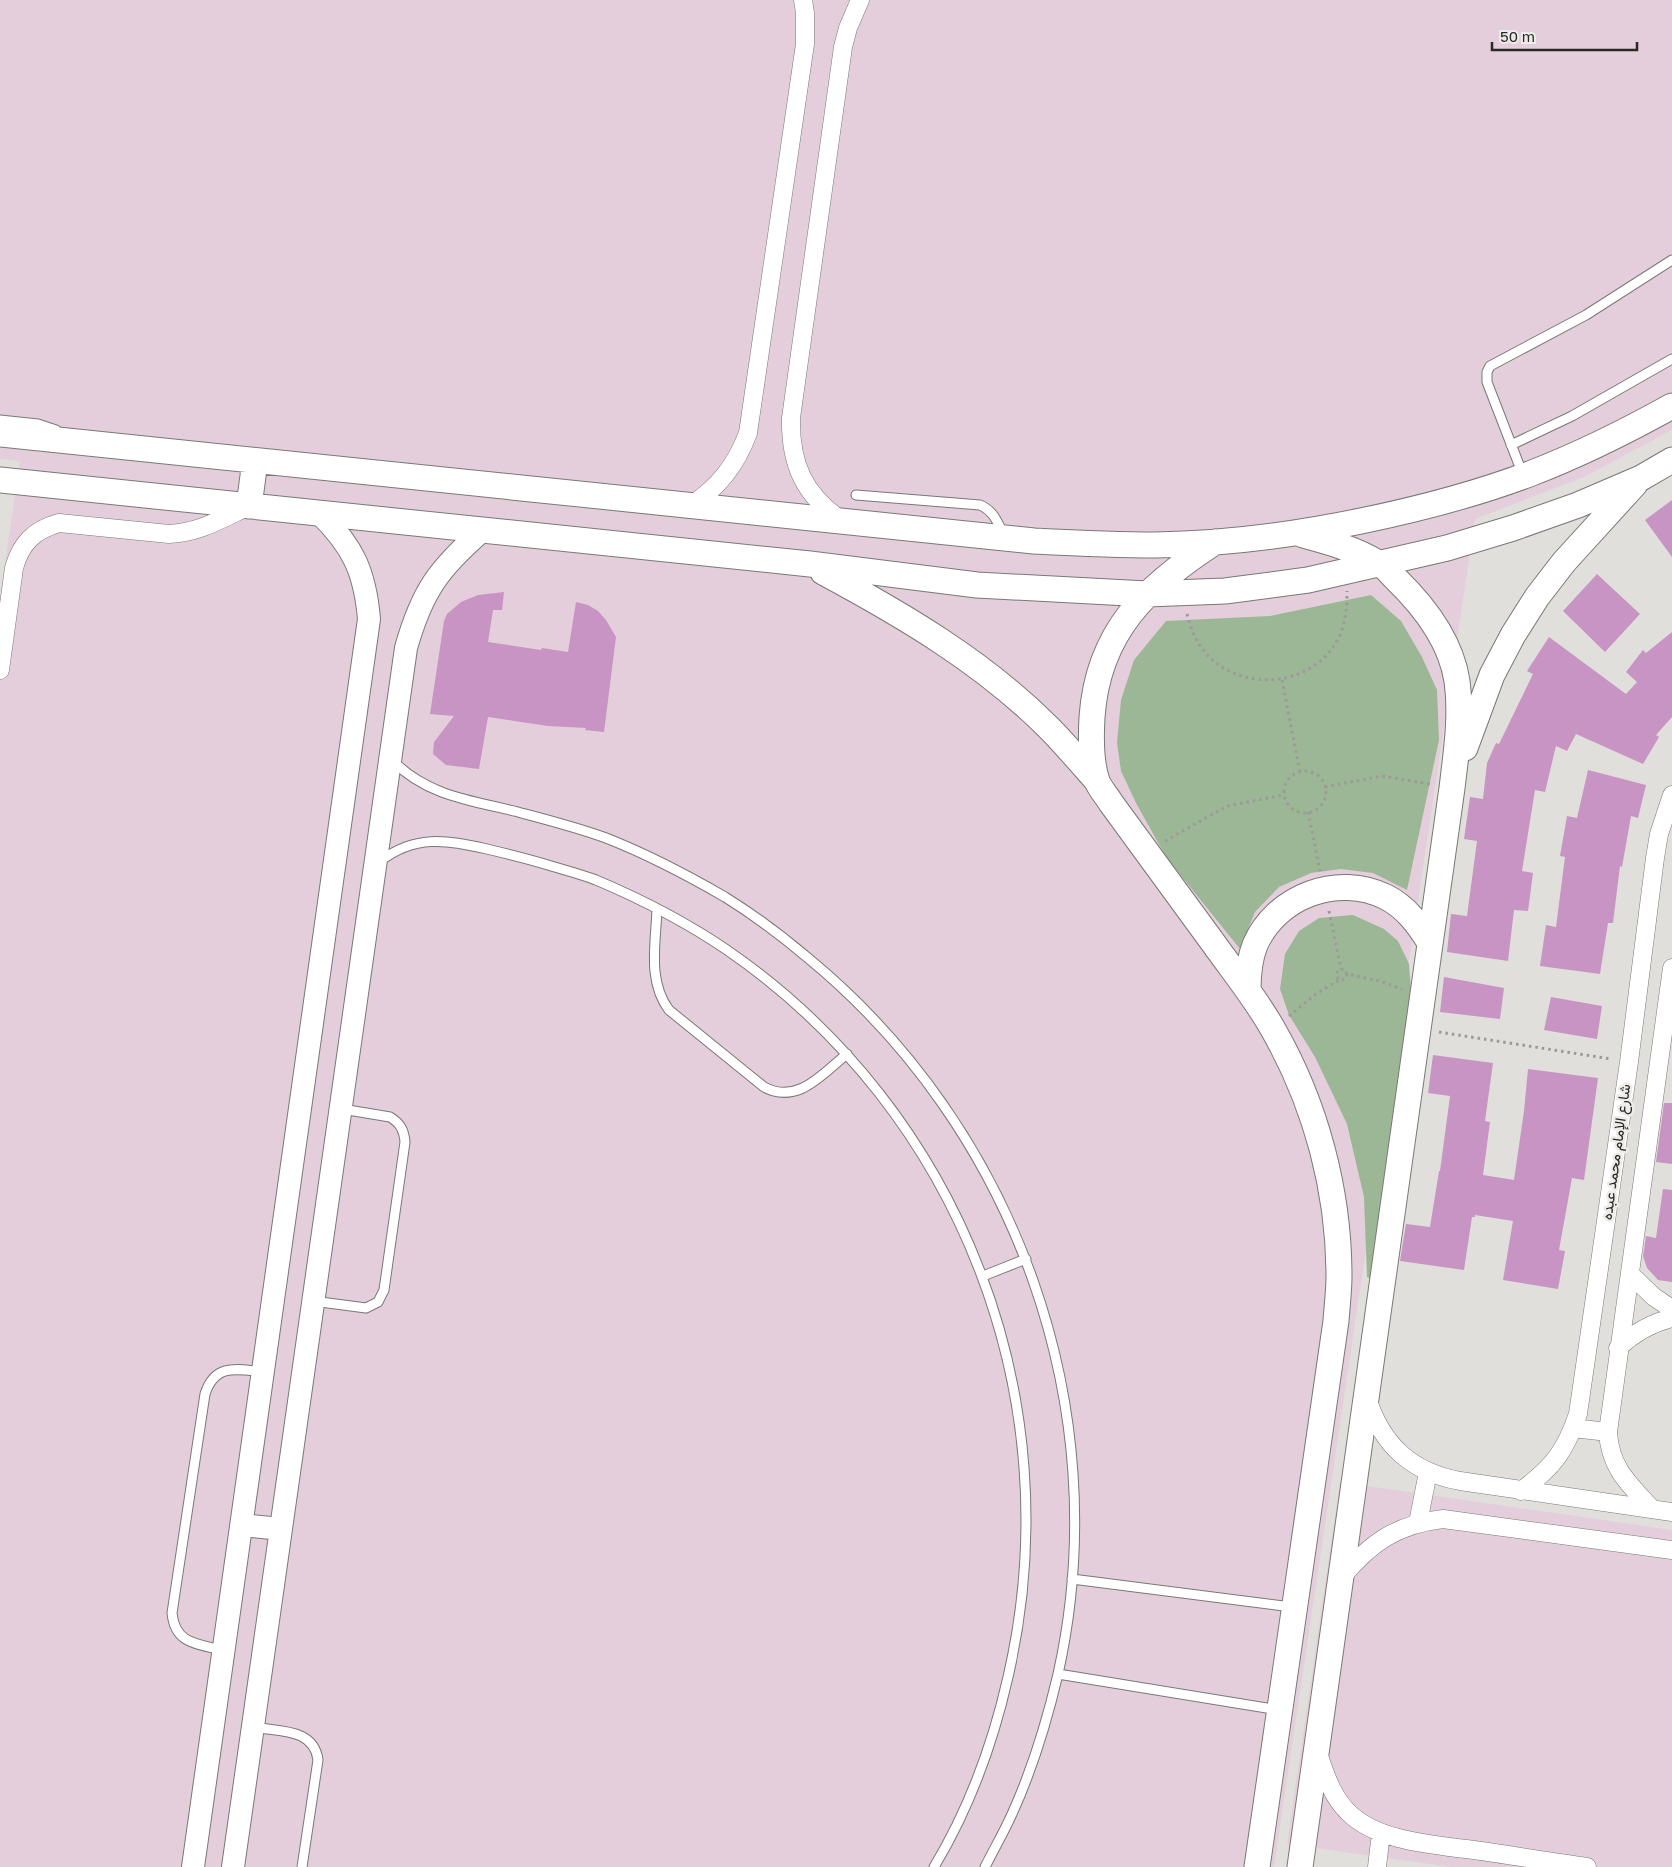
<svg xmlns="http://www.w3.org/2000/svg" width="1672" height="1867" viewBox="0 0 1672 1867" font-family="'Golos Text',Vazirmatn,sans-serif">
<rect width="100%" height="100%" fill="#e1dfdc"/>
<path fill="#e4cedb" d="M0 0H1672V430L1584 477 1475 519 1274 1867H0V598L20 461 0 459Z
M1340 1482 1672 1530V1867H1451L1287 1844Z"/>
<path fill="#9cb795" d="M1371 595 1401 621 1422 657 1437 690 1439 740 1407 890 1373 873 1341 869 1311 873 1279 887 1255 912 1240 949 1166 857 1136 803 1121 771 1117 743 1121 700 1134 660 1166 621 1270 616Z
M1353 915 1384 929 1398 941 1409 964 1411 990 1372 1279 1367 1277 1364 1197 1347 1124 1315 1057 1289 1015 1280 989 1285 954 1299 931 1319 918Z"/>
<path fill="#c894c3" d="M1672 500V557L1645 520Z
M1597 574 1640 614 1605 652 1563 611Z
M504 592 502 610H493L488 642 541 650 542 648 568 652 576 602 588 605 598 611 606 620 616 637 604 732 585 730 586 728 548 726 488 717 479 769 446 765 433 754 434 742 454 716 430 714 444 621 447 614 461 602 478 595Z
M1672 632V717L1656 735 1659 737 1643 764 1576 734 1567 751 1556 746 1545 792 1535 790 1522 871 1533 873 1528 911 1514 910 1508 961 1447 952 1451 914 1467 916 1477 841 1464 839 1470 797 1483 799 1487 763 1496 743 1499 744 1533 674 1527 671 1549 637 1626 694 1637 682 1626 672 1643 650 1646 653Z
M1588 770 1646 785 1638 818 1631 816 1622 867 1620 866 1613 923H1608L1600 974 1540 966 1546 925 1556 927 1565 857 1560 856 1567 816 1577 818Z
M1444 977 1504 988 1500 1019 1440 1012Z
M1551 997 1602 1006 1597 1039 1544 1030Z
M1433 1055 1493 1063 1485 1121 1490 1122 1483 1175 1514 1180 1524 1111 1528 1069 1598 1078 1584 1180 1572 1178 1559 1250 1565 1251 1558 1289 1503 1280 1513 1221 1475 1215V1217H1472L1464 1270 1400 1261 1406 1224 1430 1227 1439 1171H1440L1450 1096 1428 1093Z
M1664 1103H1672V1164L1656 1162Z
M1663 1189 1672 1190V1282L1658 1280 1647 1268 1643 1256 1646 1236 1656 1238Z"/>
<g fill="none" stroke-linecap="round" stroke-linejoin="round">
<g stroke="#7a7875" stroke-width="11">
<path id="service" d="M0 420 38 424 56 430
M1511 445 1572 416 1672 359
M1523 475 1487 382V372L1490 366 1586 315 1672 260
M856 495 980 505C994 511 998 523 1004 536
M393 761C427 795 468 800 514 811 544 819 576 827 606 838 647 854 687 875 725 897 754 915 782 936 808 958 1016 1129 1117 1409 1058 1674 1047 1721 1032 1770 1012 1814 1004 1832 994 1849 985 1867
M379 862C415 834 446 840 487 849 508 854 528 859 548 865 564 870 580 874 596 880 641 899 686 922 727 950 962 1112 1072 1400 1008 1677 993 1743 969 1809 934 1867
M657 909C656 942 647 981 669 1010L764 1087C798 1105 822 1074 847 1054
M983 1276 1026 1259
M313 1301 366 1308 378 1302 384 1290 405 1142C404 1130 400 1123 390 1117L342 1109
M1072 1579 1292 1607
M222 1650C197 1644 175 1644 172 1613L205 1394C215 1363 237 1369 263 1372
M1058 1674 1279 1710
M253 1727C279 1732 314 1728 318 1760L302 1867"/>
</g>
<g stroke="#7a7875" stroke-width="19">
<path id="minor" d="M690 506C719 487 736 465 748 433L805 44V13L803 0
M842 521C804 495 790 464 791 418L843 47 848 28 860 0
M0 670 14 568C21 543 34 530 59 523L169 534C199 533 223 518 249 506
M1630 1274 1654 1297 1672 1309
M1618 1348C1634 1333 1651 1323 1672 1318
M1367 1398C1382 1445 1411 1472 1460 1481L1672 1512
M1573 1428 1608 1432
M1521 1491C1553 1467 1565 1452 1578 1414L1629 1062 1655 858 1659 834 1672 795
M1652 1509C1629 1484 1610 1468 1608 1432L1672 968
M1418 1523 1428 1472
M1341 1578C1370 1543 1397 1524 1443 1519L1672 1550
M1317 1751C1325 1772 1331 1796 1348 1812 1378 1843 1440 1845 1481 1851 1516 1856 1551 1862 1587 1867
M1377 1867 1381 1833"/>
</g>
<g stroke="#7a7875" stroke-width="24">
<path id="tertiary" d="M242 1525 281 1529
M193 1867 369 619C365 572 353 546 319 513
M233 1867 406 648C422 591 439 568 483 530"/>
</g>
<g stroke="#7a7875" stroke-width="27">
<path id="secondary" d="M0 434 1034 541C1074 543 1114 545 1155 545 1225 544 1293 535 1361 521 1419 509 1477 494 1532 473 1581 454 1627 431 1672 406
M0 480 810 564 977 585 1147 594 1225 591 1308 580 1447 548 1513 528 1578 505 1641 478 1672 460
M249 506 255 461
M1215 542C1147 586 1098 631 1092 717 1091 735 1091 764 1097 781 1100 789 1107 796 1111 803 1145 850 1180 897 1214 944 1234 972 1257 1000 1274 1031 1316 1105 1339 1191 1339 1276 1339 1291 1337 1306 1336 1321L1257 1867
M823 572C903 615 983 662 1048 727 1065 744 1081 763 1097 781
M1465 748 1492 675 1513 635 1537 597 1564 562 1635 484
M1248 990C1248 975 1249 960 1255 945 1276 896 1338 873 1386 897 1406 907 1419 925 1430 943
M1300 1867 1452 788C1456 754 1462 716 1457 681 1451 641 1424 606 1395 578 1390 573 1385 566 1378 563 1355 549 1329 542 1303 535"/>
</g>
<path stroke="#9c9a98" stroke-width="3" stroke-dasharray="2.5 4" stroke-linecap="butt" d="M1187 614C1191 627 1195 641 1204 651 1241 696 1318 687 1341 633 1346 619 1347 606 1347 591
M1282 680 1300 772
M1284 792a21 21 0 1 1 42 0a21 21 0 1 1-42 0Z
M1325 787 1382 776 1430 784
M1308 812 1320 871
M1165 841 1227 806 1284 795
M1329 911 1341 969
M1347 974V977L1342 980H1339L1336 975 1338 970 1344 969 1347 974 1380 981 1402 989
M1289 1016 1316 994 1339 980
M1439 1032 1611 1059"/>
<use href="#service" stroke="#fff" stroke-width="9"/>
<use href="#minor" stroke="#fff" stroke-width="18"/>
<use href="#tertiary" stroke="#fff" stroke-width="22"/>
<use href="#secondary" stroke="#fff" stroke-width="25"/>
</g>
<g text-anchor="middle" stroke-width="5" stroke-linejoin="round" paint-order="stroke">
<g font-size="15" fill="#2a2928" stroke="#eeece9">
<text transform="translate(1616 1152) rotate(-82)" y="5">شارع الإمام محمد عبده</text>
</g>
</g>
<path d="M1492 42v8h145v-8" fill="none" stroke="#2a2928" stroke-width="2.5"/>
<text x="1500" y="42" font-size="15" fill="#2a2928" stroke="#eeece9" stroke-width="4" paint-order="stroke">50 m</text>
</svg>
